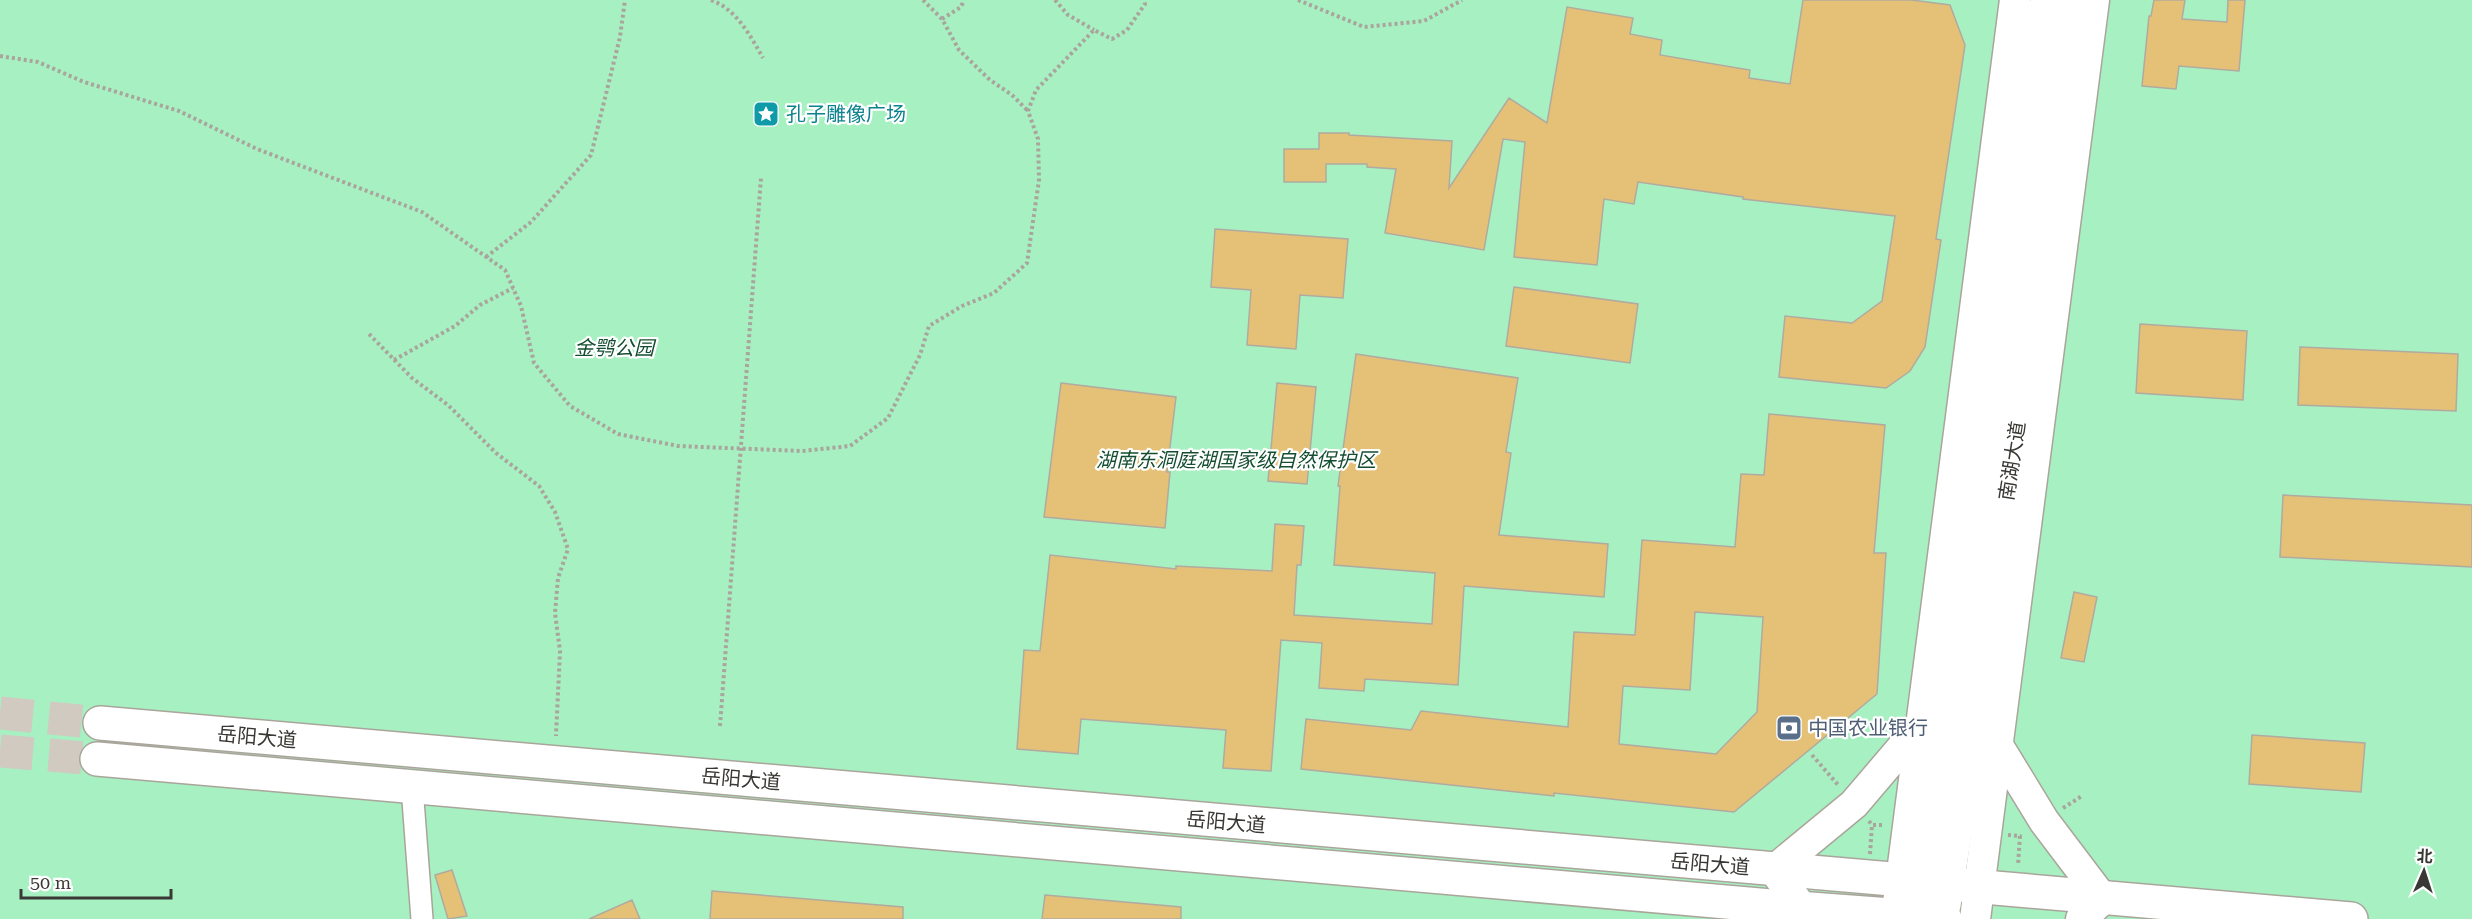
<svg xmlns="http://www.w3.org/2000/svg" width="2472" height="919" viewBox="0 0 2472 919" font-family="'Roboto Serif','Noto Sans SC',serif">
<rect width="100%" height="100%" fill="#f5efe4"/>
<path fill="#a7f0c2" d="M0 0H2472V919H0Z"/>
<path fill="#e5c177" stroke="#b0aaa0" stroke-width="1.5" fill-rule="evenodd" d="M1803 0H1912L1950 5 1965 45 1936 239 1941 240 1925 347 1910 371 1886 388 1779 377 1785 316 1852 323 1882 301 1895 216 1743 199V197L1638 182 1634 204 1604 199 1597 265 1514 257 1525 142 1503 139 1484 250 1385 233 1396 169 1367 167V164H1326V182H1284V149H1319V133H1349V135L1452 141 1449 188 1509 98 1547 123 1567 7 1633 18 1630 34 1662 40 1660 55 1750 70 1749 78 1790 84Z
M2154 0H2185L2182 19 2227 22 2228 0H2245L2239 71 2179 66 2176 89 2142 86 2149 16H2151Z
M1215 229 1348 239 1343 298 1300 295 1296 349 1247 345 1251 290 1211 287Z
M1514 287 1638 304 1630 363 1506 346Z
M2140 324 2247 331 2243 400 2136 393Z
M2300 347 2458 354 2456 411 2298 405Z
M1356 354 1518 378 1506 452 1511 453 1499 535 1608 544 1604 597 1464 586 1458 685 1365 679 1364 691 1319 688 1322 643 1281 640 1271 771 1223 768 1226 730 1081 719 1078 754 1017 749 1024 650 1040 651 1050 555 1176 569V566L1272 571 1275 524 1304 526 1301 565H1297L1294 615 1432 624 1435 573 1334 565 1340 486H1338Z
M1061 383 1176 397 1167 472H1170L1165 528 1044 517Z
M1277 383 1316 387 1307 484 1268 481Z
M1769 414 1885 425 1874 553H1886L1877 694 1734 812 1554 793V796L1301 769 1306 719 1411 730 1421 711 1568 727 1574 632 1635 635 1642 540 1735 547 1741 474 1764 475ZM1695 612 1763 617 1757 712 1716 754 1619 744 1623 686 1690 690Z
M2283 495 2472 505V567L2280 557Z
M2074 592 2097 597 2084 662 2061 658Z
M2252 735 2365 743 2361 792 2249 784Z
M452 870 467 916 448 919 435 875Z
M712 891 903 907V919H710Z
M1045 895 1181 907V919H1042Z
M632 900 640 919H589Z"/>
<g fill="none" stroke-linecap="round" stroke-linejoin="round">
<path stroke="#d0cac1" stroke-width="33" stroke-dasharray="33 16" stroke-linecap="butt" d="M0 713 100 723
M0 751 97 759"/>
<g stroke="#aaa59b" stroke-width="24">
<path id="street" d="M412 787 422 919"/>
</g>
<g stroke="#aaa59b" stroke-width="33">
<path id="secondary" d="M1994 739 2044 821 2103 899 2081 919
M1810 919 1774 870 1854 804 1923 723
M1896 919 2015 0
M1975 919 2094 0"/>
</g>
<g stroke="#aaa59b" stroke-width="36">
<path id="primary" d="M100 723 2351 919
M97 759 1771 906 1945 919
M1923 896 2043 11
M1944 905 2019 409 2066 0"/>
</g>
<path stroke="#a9a59c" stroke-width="4" stroke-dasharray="3 3" stroke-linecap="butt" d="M711 0C736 9 750 35 763 58
M923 0 942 19 959 50 990 80 1012 95 1028 111
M1055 0 1068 15 1094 30
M1298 0 1364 27 1424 21 1462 0
M942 19 961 7 964 0
M0 56 38 62 84 82 179 111 257 149 422 212 505 270 521 306 534 363 570 406 618 434 678 446 802 451 850 446 888 418 920 355 929 326 962 306 994 293 1027 263 1039 180 1038 139 1028 111 1036 90 1094 30 1112 39 1127 30 1145 4 1144 0
M486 257 531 222 591 155 620 37 625 0
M369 334 412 378 448 405 496 453 539 486 555 512 568 549 558 578 555 613 560 651 556 736
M394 360 455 326 480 305 513 288
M720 726 761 178
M1812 755 1839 786
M2063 808 2082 796
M1869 821 1872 825H1884
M2008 835 2020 836 2018 865
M1870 854 1872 825"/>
<use href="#street" stroke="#fff" stroke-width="21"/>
<use href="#secondary" stroke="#fff" stroke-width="30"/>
<use href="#primary" stroke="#fff" stroke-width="33"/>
</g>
<defs>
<g id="sight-square" transform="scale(1.35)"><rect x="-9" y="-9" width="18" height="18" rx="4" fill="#0f9aa8" stroke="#fff"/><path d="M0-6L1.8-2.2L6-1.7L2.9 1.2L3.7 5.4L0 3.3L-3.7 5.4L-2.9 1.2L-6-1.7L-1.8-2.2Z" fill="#fff"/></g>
<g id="bank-square" transform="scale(1.35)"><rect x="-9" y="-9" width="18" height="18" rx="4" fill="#5c6f8a" stroke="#fff"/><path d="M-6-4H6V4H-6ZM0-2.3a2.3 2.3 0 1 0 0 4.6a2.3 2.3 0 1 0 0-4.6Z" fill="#fff"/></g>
</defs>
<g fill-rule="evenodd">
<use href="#sight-square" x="766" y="114"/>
<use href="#bank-square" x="1789" y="728"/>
</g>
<g text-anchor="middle" stroke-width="4.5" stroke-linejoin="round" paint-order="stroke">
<g font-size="20" fill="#0d838f" stroke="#fff" text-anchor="start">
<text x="786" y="121">孔子雕像广场</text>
</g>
<g font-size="20" font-style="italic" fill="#144e30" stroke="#fff">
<text x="614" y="355">金鹗公园</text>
<text x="1236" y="467">湖南东洞庭湖国家级自然保护区</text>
</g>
<g font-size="20" fill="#3a3834" stroke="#fff">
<text transform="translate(2012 461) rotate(-81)" y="7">南湖大道</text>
<text transform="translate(257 737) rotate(5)" y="7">岳阳大道</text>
<text transform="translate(741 779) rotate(5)" y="7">岳阳大道</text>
<text transform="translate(1226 822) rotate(5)" y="7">岳阳大道</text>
<text transform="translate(1710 864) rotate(5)" y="7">岳阳大道</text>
</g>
<g font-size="20" fill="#4e5e75" stroke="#fff" text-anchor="start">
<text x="1808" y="735">中国农业银行</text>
</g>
</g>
<g transform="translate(2424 871) rotate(3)" stroke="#ffffff" stroke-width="4.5" paint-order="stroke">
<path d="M0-4.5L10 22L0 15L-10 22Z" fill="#3a3834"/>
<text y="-9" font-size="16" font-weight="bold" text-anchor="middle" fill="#3a3834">北</text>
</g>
<path d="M21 889v9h150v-9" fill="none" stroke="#3a3834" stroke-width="3"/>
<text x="30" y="889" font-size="18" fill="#3a3834" stroke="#ffffff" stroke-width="4.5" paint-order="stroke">50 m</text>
</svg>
